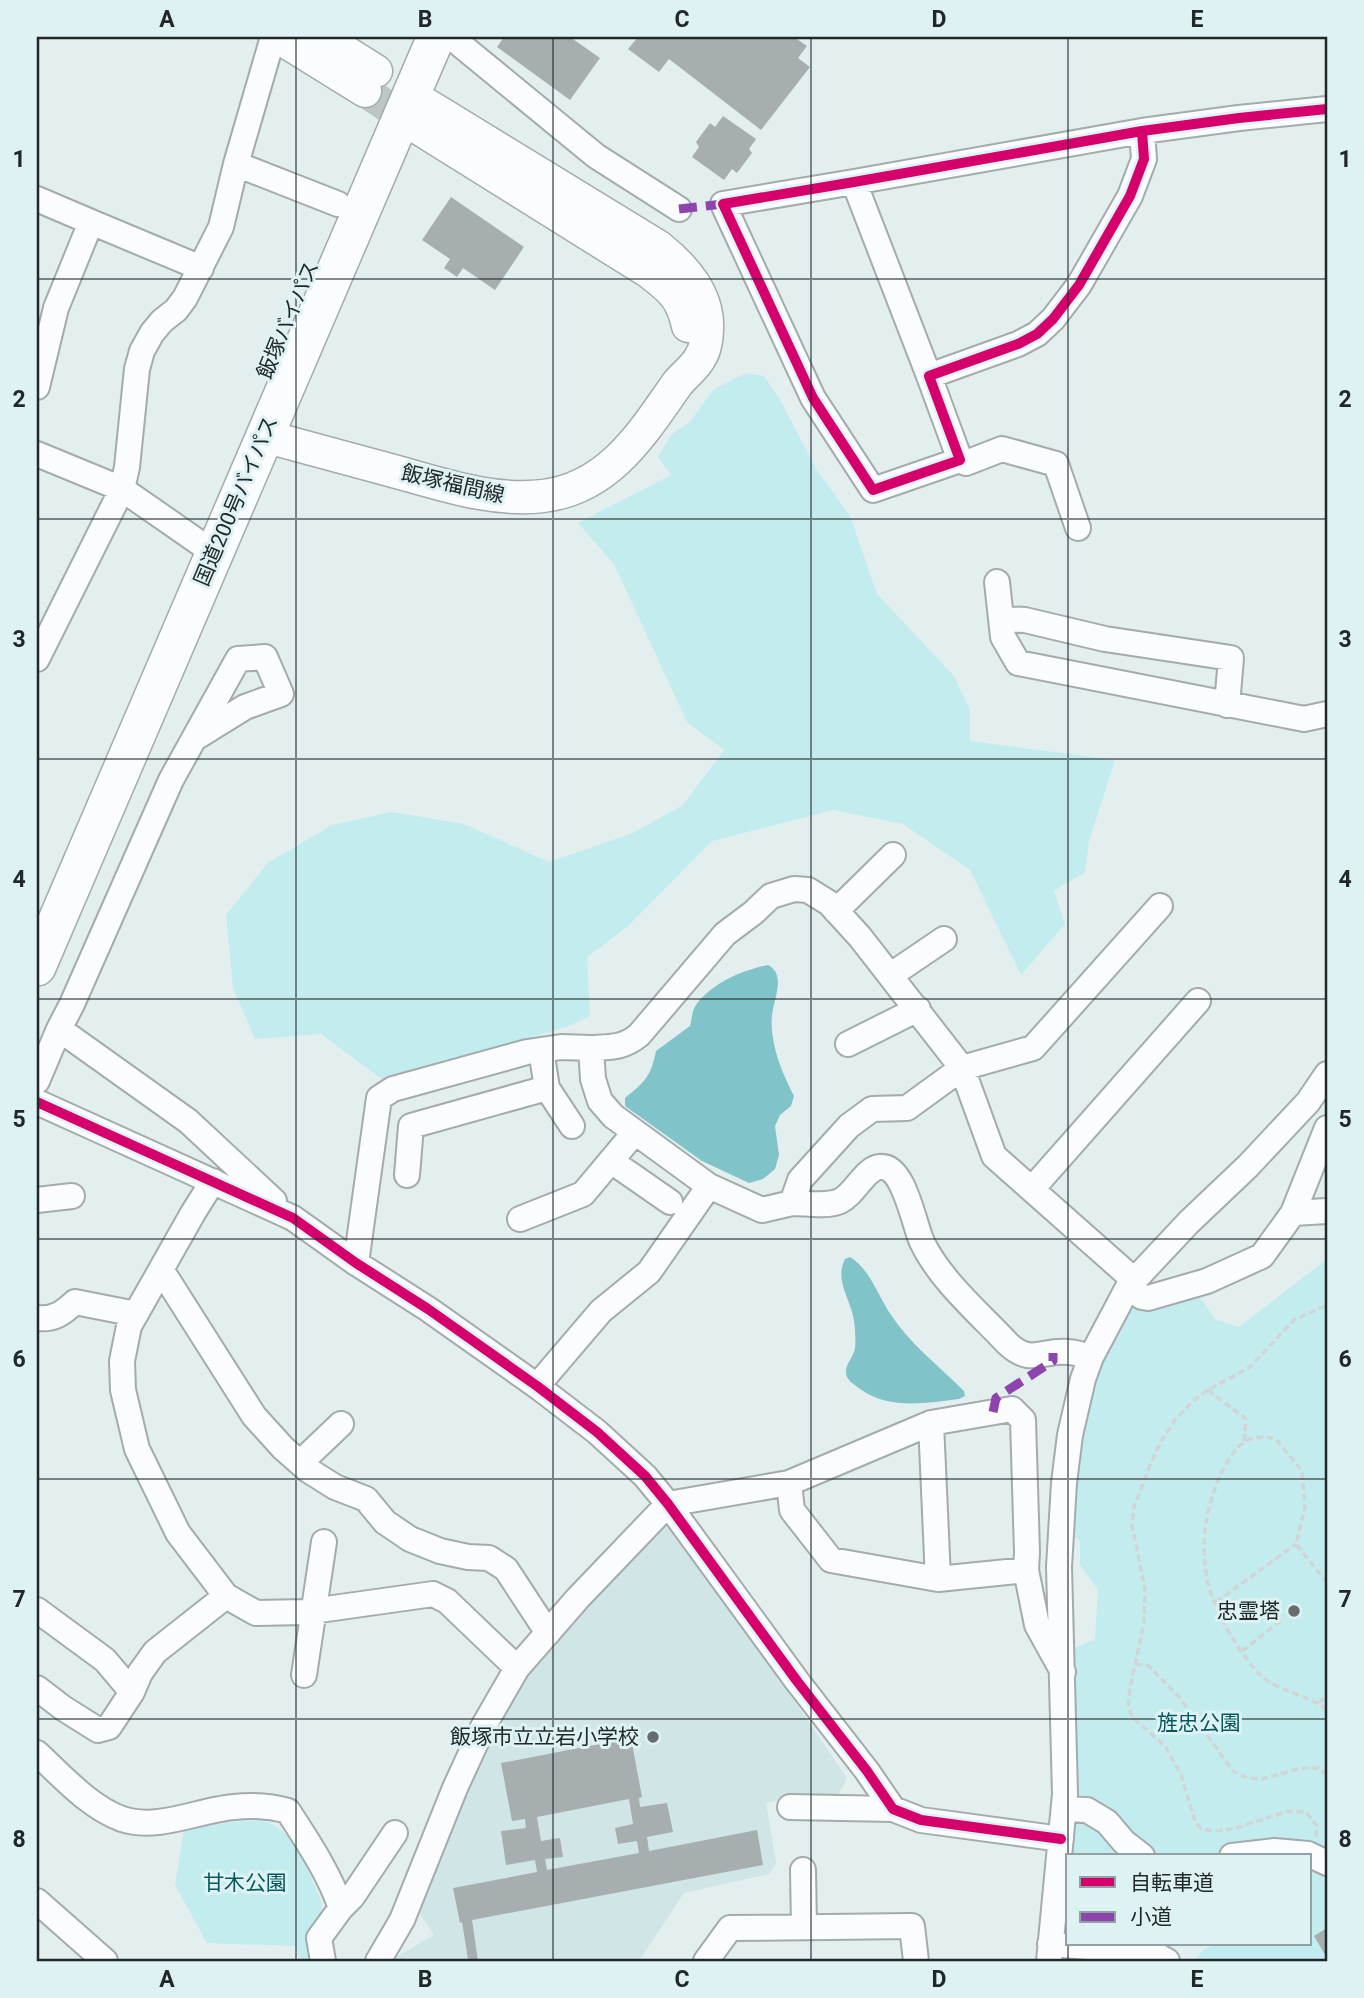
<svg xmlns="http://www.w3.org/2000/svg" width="1364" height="1998" viewBox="0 0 1364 1998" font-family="Roboto,'Noto Sans JP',sans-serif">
<rect width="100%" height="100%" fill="#e3eeef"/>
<path fill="#d0e5e6" d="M666 1524 676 1528 847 1778 836 1799 778 1800 766 1803 776 1863 769 1874 684 1893 639 1961H389L434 1935 414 1905 471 1766 519 1680 657 1528Z"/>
<path fill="#c3ecef" d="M746 373 764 376 779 398 817 470 850 516 877 594 954 676 970 710V741L1115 760 1089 841 1085 872 1054 891 1065 924 1021 975 970 870 903 824 833 810 712 841 627 927 587 957 590 1016 566 1027 383 1080 321 1034 255 1039 233 988 226 915 268 863 332 825 392 812 464 824 549 862 633 833 683 805 724 750 687 722 614 564 578 523 671 475 658 457 671 435 690 422 713 390Z
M1327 1259V1961H1195L1203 1950 1217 1944H1310V1856H1070V1650L1095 1639 1098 1590 1080 1565V1541L1073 1535 1077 1477 1087 1397 1129 1298 1199 1296 1215 1319 1239 1327Z
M241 1821C248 1821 256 1820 263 1821 295 1827 310 1877 322 1903L321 1912 311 1941 312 1961H300L295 1946 207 1943 175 1885 184 1829Z"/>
<path fill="#80c3c8" d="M768 965C787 975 773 1000 772 1016 771 1023 772 1032 773 1038 776 1059 785 1078 794 1096L791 1106 780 1115 775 1126 779 1155 775 1169 763 1179 749 1183 702 1161 625 1106V1098C645 1082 651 1076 656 1051L690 1026C692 1019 692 1010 696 1005 712 983 743 970 768 965Z
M850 1257C870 1269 878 1296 891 1315 910 1344 939 1366 964 1391L965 1396 959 1399C926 1403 889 1410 860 1389 854 1384 847 1381 846 1373 845 1364 854 1357 855 1348 856 1340 855 1329 854 1321 851 1299 834 1281 845 1259Z"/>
<path fill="#a6aeaf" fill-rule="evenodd" d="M504 37H570L600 58 570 100 497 47Z
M638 37H794L807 46 798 58 810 67 761 130 669 59 659 72 628 49Z
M723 116 756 139 749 149 752 153 737 173 732 169 724 180 692 157 699 147 696 142 710 123 715 127Z
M451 197 524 247 495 290 463 268 457 277 444 268 450 259 422 240Z
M631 1738 642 1797 639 1798 640 1807 667 1803 673 1832 647 1837 649 1851 757 1830 763 1865 472 1920 478 1961H466L468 1959 462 1922 460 1923 453 1888 537 1872 535 1860 506 1865 501 1831 526 1828 525 1819 512 1821 501 1763ZM629 1799 633 1824 615 1828 618 1844 637 1841 639 1853 547 1870 545 1859 563 1857 560 1838 541 1841 537 1817Z
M1327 1928V1958L1314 1936Z"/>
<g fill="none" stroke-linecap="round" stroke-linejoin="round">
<path stroke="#bcc6c7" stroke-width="32" stroke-dasharray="32 16" stroke-linecap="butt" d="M365 91 420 129"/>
<g stroke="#a3abac" stroke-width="28">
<path id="minor" d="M451 37 596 156 679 209
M1142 131 1144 159 1130 196 1079 285 1053 319 1037 334 1018 344 929 376 960 460 873 490 813 398 723 204 854 182 1142 131 1239 118 1327 109
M236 164 338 204
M854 182 929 376
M37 199 91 222
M37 387 56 308 91 222 201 268
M37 454 122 489 214 553
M960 460 966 463 1002 449 1056 464 1078 528
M997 582 1003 637 1018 663 1304 719 1327 714
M1001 619 1025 620 1105 639 1231 658 1227 705
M37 659 122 489 127 467 137 369 142 351 152 333 162 321 176 310 185 298 221 227 236 164 273 37
M195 738 245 707 281 694 265 657 238 659 171 780 72 1004 59 1029 188 1121 274 1201
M836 911 893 855
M891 975 944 939
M848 1044 918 1009
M591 1048C612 1047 623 1048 639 1035L725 934 753 913 771 896 794 889 808 890 829 903 860 937 962 1068 1033 1048 1160 906
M37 1081 59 1029
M547 1088 572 1126
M37 1102 293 1218 356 1263 428 1309 537 1386 597 1432 645 1476 668 1504 797 1681 867 1771 893 1809 921 1820 1061 1839
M611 1161 670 1202
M407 1175 411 1126 547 1088 541 1050
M213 1181 193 1213 129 1326 122 1361 123 1390 137 1449 178 1533 226 1596 256 1613 305 1612 433 1594 447 1601 517 1668
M1032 1189 1198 1001
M37 1200 72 1196
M792 1203C806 1203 827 1207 840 1201 855 1194 865 1168 880 1167 904 1164 914 1225 922 1242 940 1280 979 1313 1008 1344 1032 1366 1042 1349 1068 1352 1076 1352 1084 1356 1091 1357
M1293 1213 1327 1128
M520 1219 583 1194 635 1132
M356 1263 379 1098 393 1089 527 1052 561 1047 591 1048 593 1079 600 1101 613 1116 709 1186
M162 1271 254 1416 283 1448 308 1470 335 1487 366 1499 385 1522 410 1539 440 1551 468 1557 489 1558 506 1569 548 1633
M1128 1287 1142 1297 1148 1298 1207 1281 1262 1256 1293 1213 1327 1211
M37 1318C54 1320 63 1313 75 1302L136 1314
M537 1386 601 1311 649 1272 709 1186 762 1210 792 1203 800 1180 849 1126 872 1109 907 1108 962 1068 994 1156 1134 1280
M931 1423 938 1579
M300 1463 341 1424
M789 1483 792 1510 831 1560 938 1579 1026 1570
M37 1610 105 1660 132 1692 140 1673 155 1652 226 1596
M304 1675 324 1542
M37 1688 63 1708 98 1730 109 1727 132 1692
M37 1753C62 1776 89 1807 122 1819 158 1831 198 1810 234 1807 252 1805 271 1806 288 1811 308 1842 329 1873 341 1908L319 1938 323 1961
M790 1807 893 1809
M1064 1809 1087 1810 1107 1822 1124 1842 1142 1856
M1232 1856 1274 1851 1308 1854 1327 1863
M803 1870 804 1927
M37 1901 105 1961
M341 1908 352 1897 395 1833
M1050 1944 1151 1952 1167 1961
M378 1961 402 1920 455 1788 483 1727 517 1668 578 1598 668 1504 789 1483 931 1423 1012 1409 1023 1420 1027 1552 1026 1570 1037 1625 1063 1672
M706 1961 730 1928 912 1926 916 1961
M1049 1961 1065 1794 1059 1567 1064 1483 1070 1435 1083 1379 1091 1357 1128 1287 1189 1222 1248 1166 1308 1102 1327 1074"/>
</g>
<g stroke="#a3abac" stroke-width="35">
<path id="major" d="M278 37 365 91
M322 37 376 71
M420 129 649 272C671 289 682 297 688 326
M264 436C308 448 353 460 397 472 444 485 494 502 543 496 609 488 642 434 677 384 684 375 696 367 701 356 705 350 707 337 707 330 709 295 685 268 659 247L427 105"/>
</g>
<g stroke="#a3abac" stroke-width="40">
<path id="highway" d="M37 967 436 37"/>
</g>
<path stroke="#d2d5d6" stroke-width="3.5" stroke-dasharray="7 3.5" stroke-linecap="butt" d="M1208 1390 1246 1419 1244 1442
M1327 1583 1296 1544 1305 1507 1302 1471 1275 1438C1264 1437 1254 1436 1244 1442 1224 1456 1209 1500 1206 1524 1203 1540 1204 1567 1208 1583 1215 1612 1237 1649 1257 1672 1276 1692 1306 1693 1327 1710
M1216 1602 1296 1544
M1242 1651 1283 1619
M1135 1664 1149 1666 1180 1698 1233 1771 1247 1778 1262 1779 1301 1768H1318L1327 1774
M1319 1703 1327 1695
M1316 1837 1317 1826 1306 1812 1289 1811 1233 1829 1213 1831 1201 1829 1195 1821 1181 1775 1165 1746 1132 1717 1128 1707 1130 1688 1144 1623 1145 1589 1132 1525 1134 1507 1151 1463 1160 1443 1175 1420 1194 1400 1208 1390 1250 1367 1294 1320 1327 1305"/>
<use href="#minor" stroke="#fbfcfd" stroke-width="24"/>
<use href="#major" stroke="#fbfcfd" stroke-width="32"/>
<use href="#highway" stroke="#fbfcfd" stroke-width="37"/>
<path stroke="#8e44ad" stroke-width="9" stroke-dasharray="18 9" stroke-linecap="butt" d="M679 209 723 204
M993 1412 996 1398 1053 1361V1353"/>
<g stroke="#def2f4" stroke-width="15">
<path id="cycleway" d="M1142 131 1144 159 1130 196 1079 285 1053 319 1037 334 1018 344 929 376 960 460 873 490 813 398 723 204 854 182 1142 131 1239 118 1327 109
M37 1102 293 1218 356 1263 428 1309 537 1386 597 1432 645 1476 668 1504 797 1681 867 1771 893 1809 921 1820 1061 1839"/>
</g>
<use href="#cycleway" stroke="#d6006c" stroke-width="10"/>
</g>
<path fill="none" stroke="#212829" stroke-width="2" stroke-opacity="0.55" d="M296 37V1961M553 37V1961M811 37V1961M1068 37V1961M37 279H1327M37 519H1327M37 759H1327M37 999H1327M37 1239H1327M37 1479H1327M37 1719H1327"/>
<g fill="#656d6e" stroke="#def2f4" stroke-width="2.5">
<circle cx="1294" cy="1611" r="7"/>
<circle cx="653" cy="1737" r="7"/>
</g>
<g text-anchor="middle" stroke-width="6" stroke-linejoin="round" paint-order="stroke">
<g font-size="21" fill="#212829" stroke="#def2f4">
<text transform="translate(288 320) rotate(-67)" y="7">飯塚バイパス</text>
<text transform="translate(453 484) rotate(13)" y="7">飯塚福間線</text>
<text transform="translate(236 501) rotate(-67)" y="7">国道200号バイパス</text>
</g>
<g font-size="21" fill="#212829" stroke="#def2f4" text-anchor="end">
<text x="1280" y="1618">忠霊塔</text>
<text x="639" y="1744">飯塚市立立岩小学校</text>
</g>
<g font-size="21" fill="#06585e" stroke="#def2f4">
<text x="1199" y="1730">旌忠公園</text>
<text x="245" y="1890">甘木公園</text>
</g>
</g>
<rect width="1364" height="1998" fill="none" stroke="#def2f4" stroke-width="77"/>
<rect x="1066" y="1854" width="245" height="91" fill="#def2f4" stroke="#92a1a3" stroke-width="2"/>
<rect x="1080" y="1877" width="35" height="10" fill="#d6006c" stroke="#92a1a3" stroke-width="2"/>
<text x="1130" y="1890" font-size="21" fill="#212829">自転車道</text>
<rect x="1080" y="1912" width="35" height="10" fill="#8e44ad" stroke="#92a1a3" stroke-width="2"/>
<text x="1130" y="1924" font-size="21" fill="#212829">小道</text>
<rect x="38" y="38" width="1288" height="1922" fill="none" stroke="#212829" stroke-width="2.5"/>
<g font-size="23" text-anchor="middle" font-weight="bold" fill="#212829">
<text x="167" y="27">A</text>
<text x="425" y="27">B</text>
<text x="682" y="27">C</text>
<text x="939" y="27">D</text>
<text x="1197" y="27">E</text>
<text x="19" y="167">1</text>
<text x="1345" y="167">1</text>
<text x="19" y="407">2</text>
<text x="1345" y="407">2</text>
<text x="19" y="647">3</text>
<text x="1345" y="647">3</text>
<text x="19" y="887">4</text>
<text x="1345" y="887">4</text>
<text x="19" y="1127">5</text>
<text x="1345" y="1127">5</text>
<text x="19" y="1367">6</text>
<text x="1345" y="1367">6</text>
<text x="19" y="1607">7</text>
<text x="1345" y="1607">7</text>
<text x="19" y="1847">8</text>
<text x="1345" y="1847">8</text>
<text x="167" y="1987">A</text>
<text x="425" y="1987">B</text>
<text x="682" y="1987">C</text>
<text x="939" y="1987">D</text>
<text x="1197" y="1987">E</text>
</g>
</svg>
